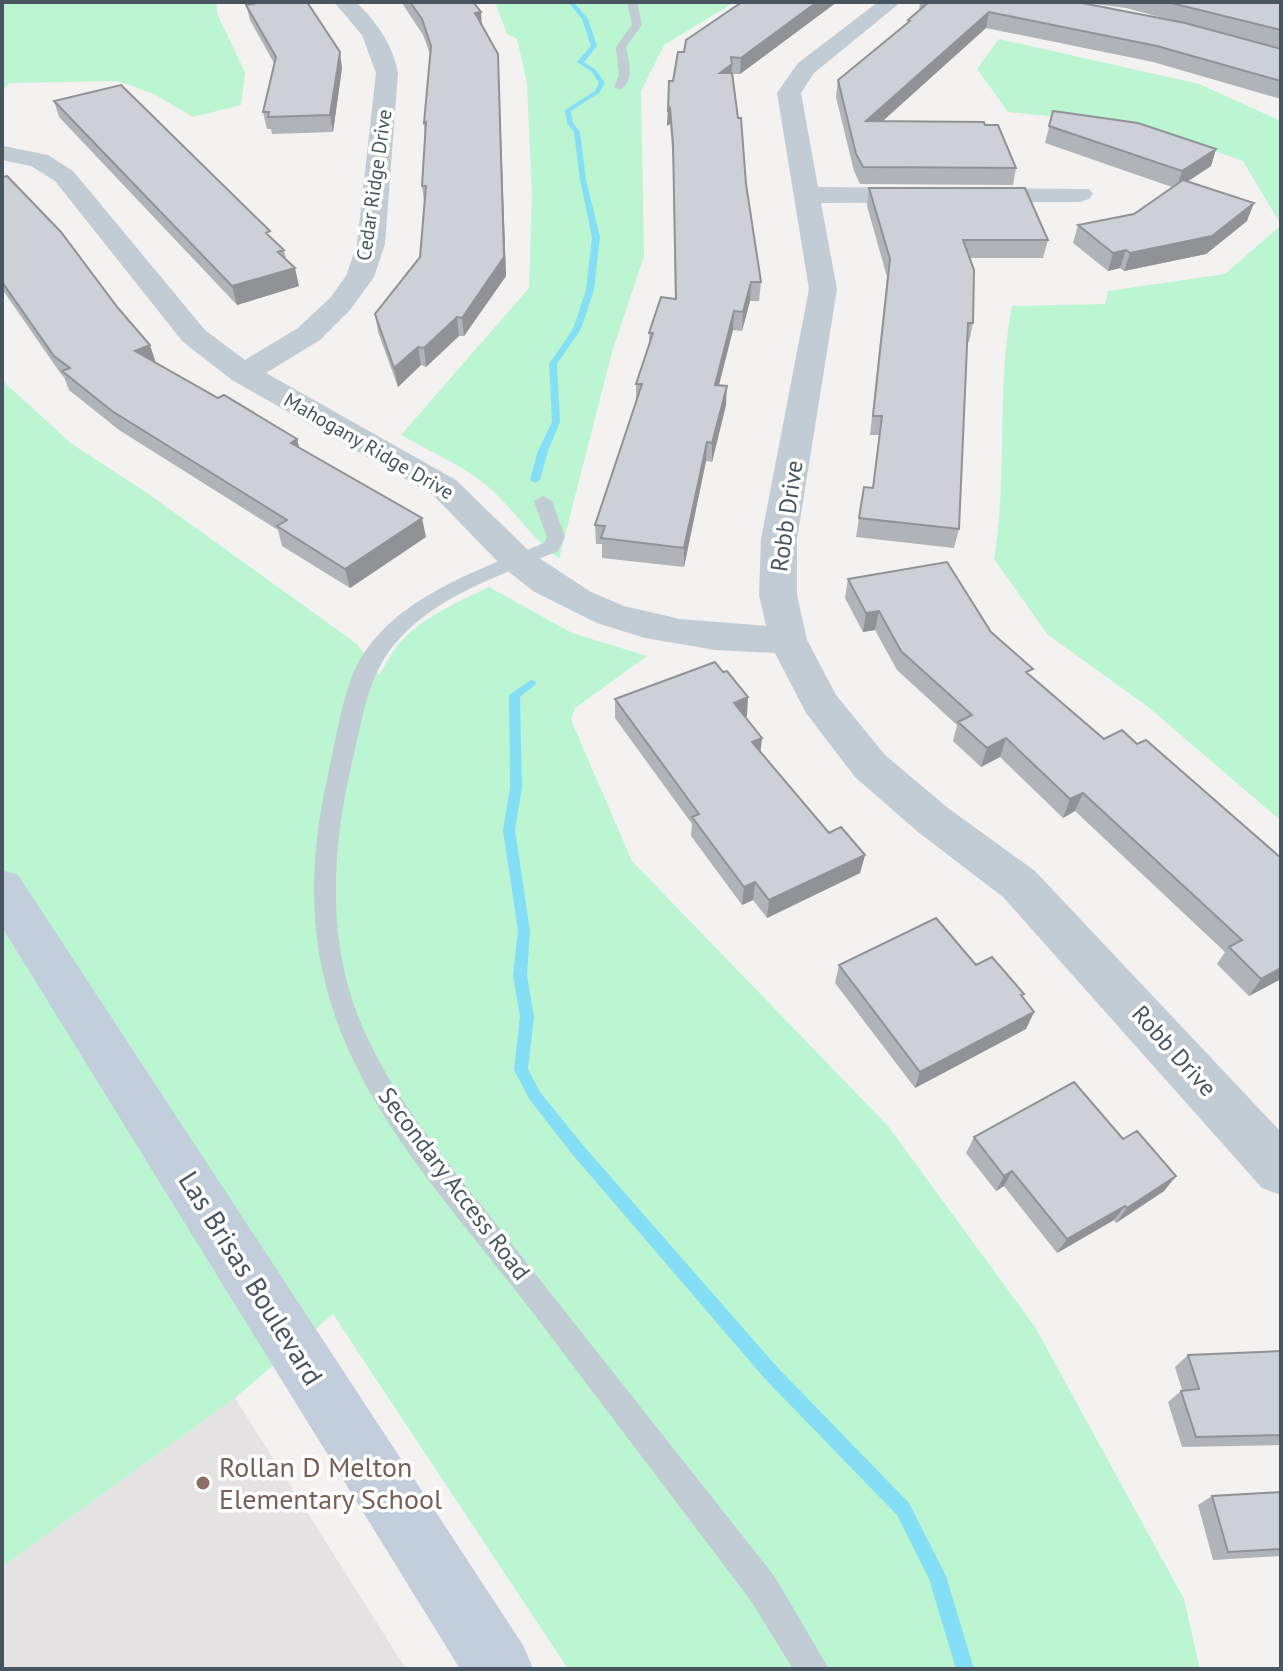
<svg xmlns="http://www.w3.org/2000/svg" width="1283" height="1671" viewBox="0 0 1283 1671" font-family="'PT Sans',sans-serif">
<rect width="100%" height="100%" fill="#f4f1f1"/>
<path fill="#e5e2e3" d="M235 1398 406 1669H2V1567Z"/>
<path fill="#bcf5d2" d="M2 2H216L218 16 245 72 241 105 193 117 154 94 117 81 9 83 2 92Z
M495 2H735L664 45 641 91 644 256 612 352 559 559C533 539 516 513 493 491 467 467 432 453 401 435L529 288 532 196 527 83 517 39 507 34Z
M999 39 1199 84 1281 121V821L1147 706 1048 635 994 559C1008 475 996 389 1012 306L1105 304 1108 291 1225 274 1281 225 1243 161 1145 126 1008 112 977 69Z
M2 377 7 385 72 444 150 495 357 644 379 675C384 668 387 660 392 653 414 620 455 604 489 587L572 633 647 656 575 708 571 720 632 861 888 1126 1035 1327 1184 1599 1200 1669H568L333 1314 235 1398 2 1567Z"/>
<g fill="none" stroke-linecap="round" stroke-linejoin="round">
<path fill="#84def6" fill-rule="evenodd" d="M568 2H574L588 19 597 46 584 62 596 70 605 83 599 93 571 111 573 123 580 132 586 180 600 237 594 290 581 329 557 364 560 422 548 451 540 480 535 483 530 480 538 451 552 422 549 364 573 329 586 290 592 237 580 180 574 132 567 123 565 110 595 91 599 83 592 72 577 62 591 46 582 19Z
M531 680 535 681 536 684 520 697 522 788 515 830 530 931 527 975 534 1017 528 1069 540 1092 582 1144 778 1368 909 1503 946 1576 974 1669H956L929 1579 897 1515 766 1380 572 1154 530 1100 514 1070 520 1017 513 975 518 931 503 830 510 788 509 695Z"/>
<path fill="#c1ccd4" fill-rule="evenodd" d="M627 2H637L642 25 626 47C629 62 635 81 620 90L614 87 619 75 616 47 632 25Z
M543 496 552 501 565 537 558 551C504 574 440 594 400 638 369 671 364 711 354 754 331 848 324 949 368 1039 390 1087 422 1129 454 1171L775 1577 829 1669H793L751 1601C680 1507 608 1412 537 1318 398 1138 271 1023 328 775 335 744 340 709 351 679 381 601 475 572 544 543L547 537 534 501Z"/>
<path fill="#c1ccd4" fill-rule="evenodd" d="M334 2H356L359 5C379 25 393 46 398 73L385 244 374 277 350 310 320 340 266 373 456 480 530 552 591 592 624 606 680 619 766 626 759 595 761 539 809 289 777 93 798 63 878 2H901L814 73 801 93 818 187 1089 189 1093 194 1089 199 1080 202 821 203 837 289 797 539V595L807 640 836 695 885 755 948 808 1035 871 1281 1132V1195L1262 1188 1003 897 918 832 855 777 806 713 775 653 715 650 645 638 597 623 533 591 504 568 432 494 232 380 183 342 55 181 31 166 2 160 4 146 48 155 73 171 205 330 245 360 298 328 330 298 346 276 357 244 376 73 362 35Z"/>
<path fill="#c2cedc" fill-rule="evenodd" d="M2 870 18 875 523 1645 533 1669H460L2 927Z"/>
</g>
<path fill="#b0b3b8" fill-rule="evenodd" d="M394 2H473L482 26 498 54 506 276 464 336H459L426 367 421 365 398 387 378 332 375 314 420 257 424 201 422 186 425 138 424 123 430 54 423 35 402 3 396 4Z
M837 2 740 74H733L746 184 761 282 759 301H750L742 331 733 330 719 385 726 405 712 462 706 461 684 567 602 558V544H596L595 525 636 401V384L649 345V333L675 299 673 160 670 124 667 126 668 110 673 81 684 52Z
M920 2H1281V48L1203 28 1281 49V99L1153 62 986 28 882 121 985 125 1016 168 1013 185 860 184 854 171 836 97 838 80 907 23 908 20 919 11ZM1078 2 1126 8 1178 22Z
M246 5 342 68 333 132 272 134 271 129H267L263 112 275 65 250 20Z
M54 101 272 238 284 250 286 259 299 286 237 305 59 117Z
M1053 111 1216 149 1211 166 1187 182 1247 221 1206 254 1124 271 1120 268 1108 271 1073 243 1078 225 1134 214 1172 187 1045 143Z
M2 177 156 363 218 398 297 439 299 448 426 537 350 588 282 546 278 530 119 430 69 390 64 377 61 374 2 289Z
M869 188 1048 240 1043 258H970L973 323 969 342 967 341 959 529 954 548 856 537 864 487 873 488 879 435H870L887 277 867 206Z
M848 579 991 632 1031 676 1104 739 1137 744 1281 858V979L1249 996 1217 964 1225 952 1075 811 1063 818 1000 757 981 767 953 741 957 725 897 670 875 630 863 632 845 598Z
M615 699 747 716 745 717 761 753 829 833 865 855 860 873 767 918 753 900 742 905 691 836 692 824 615 718Z
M839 965H976L1024 994 1022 997 1034 1012 1026 1029 915 1088 835 983Z
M974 1137 1123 1139 1176 1176 1164 1191 1116 1223 1114 1220 1057 1253 1004 1186 996 1191 966 1153Z
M1281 1351V1445L1182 1447 1168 1402 1182 1390 1175 1367 1188 1355Z
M1281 1492V1556L1213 1560 1198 1505 1212 1496Z"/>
<path fill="#909296" d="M817 2H837L740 74 741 58Z
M481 12 482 28 475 13Z
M989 12 986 28 864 138 866 121Z
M340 52 342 68 333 132 330 115Z
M498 54 506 276 464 336 462 318Z
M732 64 731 81 720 73Z
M670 108V124L667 126 668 110Z
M1216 149 1211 166 1176 189 1182 171Z
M1254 203 1247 221 1206 254 1124 271 1130 253Z
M1126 250 1120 268 1108 271 1113 253Z
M295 268 299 286 237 305 232 286Z
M751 282 750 301 742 331 743 312Z
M734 311 733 330 714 404 715 385Z
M457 317 459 336 426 367 424 348Z
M150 345 156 363 135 351Z
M418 347 421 365 398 387 394 368Z
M727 386 726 405 712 462V443Z
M297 439 302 458 291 443Z
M707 442 706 461 684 567V548Z
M422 518 426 537 350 588 345 569Z
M879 611 875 630 863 632 866 613Z
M748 697 747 716 732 722 734 703Z
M762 738 760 757 752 742Z
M1006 738 1000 757 981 767 987 748Z
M1083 793 1075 811 1063 818 1070 799Z
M865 855 860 873 767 918 769 900Z
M755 882 753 900 742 905 744 887Z
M1281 968V979L1249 996 1261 979Z
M1034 1012 1026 1029 915 1088 920 1072Z
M1012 1171 1004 1186 996 1191 1004 1176Z
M1176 1176 1164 1191 1116 1223 1127 1208Z
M1125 1206 1114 1220 1057 1253 1067 1239Z"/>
<path fill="#cdd0d6" stroke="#909296" stroke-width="2" d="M263 2H307L340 52 330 115 268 117 269 112H263L276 57 246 5Z
M410 2H473L481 12 475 13 498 54 504 257 462 318 457 317 424 348 418 347 394 368 375 314 420 257 426 186H422L426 122 424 123 431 46 422 19Z
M742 2H817L741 58 731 57 732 64 720 73H732L738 118H741L746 184 761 282H751L743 312 734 311 715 385 727 386 712 443 707 442 684 548 601 538 605 526 595 525 642 384H636L653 333H649L661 297 676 299 673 143 670 108 668 110 669 81H673L678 52H684L686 40Z
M929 2H1077L1185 23 1281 49V81L1157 46 989 12 866 121 984 122 985 125H998L1016 168 863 167 856 154 838 80 910 21 908 20Z
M1167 2H1281V30Z
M121 85 270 231 266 233 284 250 278 252 295 268 232 286 54 101Z
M1053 111 1138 123 1216 149 1182 171 1049 126Z
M7 176 61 232 118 308 150 345 135 351 218 398 224 395 297 439 291 443 422 518 345 569 277 526 287 520 112 411 62 371 70 368 54 356 2 282V177Z
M1183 180 1254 203 1212 236 1130 253 1126 250 1113 253 1078 225 1134 214Z
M869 188H1025L1048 240H963L974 270 973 323H968L959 529 859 518 864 487 873 488 882 416H873L890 259Z
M947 562 991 632 1033 669 1026 672 1104 739 1122 730 1137 744 1146 740 1281 858V968L1261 979 1229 947 1242 940 1083 793 1070 799 1006 738 987 748 958 722 972 715 901 651 879 611 866 613 848 579Z
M715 662 723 672 727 671 748 697 734 703 762 738 752 742 829 833 841 827 865 855 769 900 755 882 744 887 692 817 699 814 615 699Z
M936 918 976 965 992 957 1024 994 1021 995 1034 1012 920 1072 839 965Z
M1074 1082 1123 1139 1137 1131 1176 1176 1127 1208 1125 1206 1067 1239 1012 1171 1004 1176 974 1137Z
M1281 1351V1435L1196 1437 1181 1391 1199 1389 1188 1355Z
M1281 1492V1549L1228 1552 1212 1496Z"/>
<circle fill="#8d6e63" stroke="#fff" stroke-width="3" cx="203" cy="1483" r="8"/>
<g text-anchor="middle" stroke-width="7" stroke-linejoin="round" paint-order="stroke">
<g font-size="20" fill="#475561" stroke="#fff">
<text transform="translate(374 185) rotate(-82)" y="7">Cedar Ridge Drive</text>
<text transform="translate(369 446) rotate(30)" y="7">Mahogany Ridge Drive</text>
</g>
<g font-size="24" fill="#475561" stroke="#fff">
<text transform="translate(787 516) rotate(-82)" y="8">Robb Drive</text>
<text transform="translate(1174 1051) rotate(48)" y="8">Robb Drive</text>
<text transform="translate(454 1184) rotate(53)" y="8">Secondary Access Road</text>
</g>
<g font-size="28" fill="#475561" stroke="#fff">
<text transform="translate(251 1278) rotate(58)" y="10">Las Brisas Boulevard</text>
</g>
<g font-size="28" fill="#785e54" stroke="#fff" text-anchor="start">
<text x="219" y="1477">Rollan D Melton<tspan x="219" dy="32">Elementary School</tspan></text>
</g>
</g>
<rect width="1283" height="1671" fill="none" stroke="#475561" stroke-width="8"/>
</svg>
